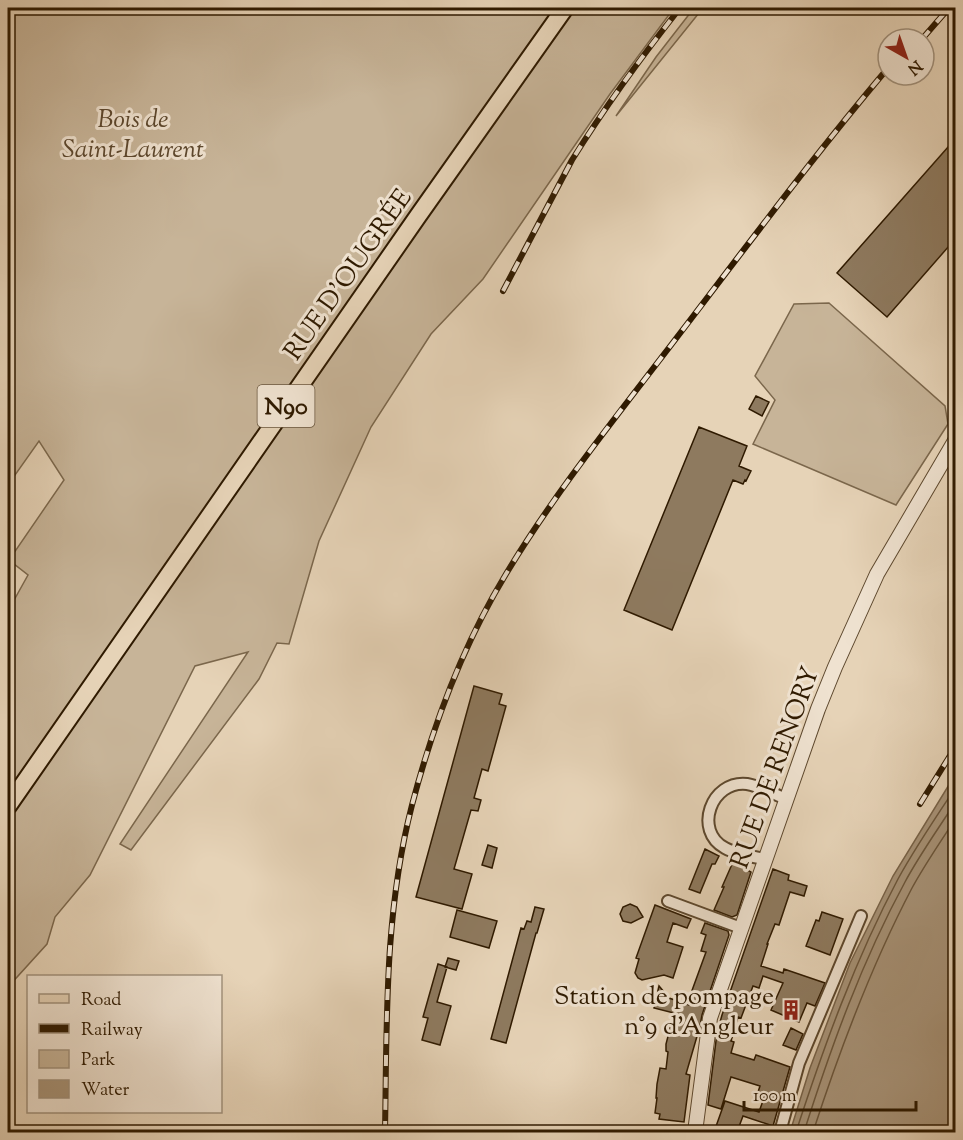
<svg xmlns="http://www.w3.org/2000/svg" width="963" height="1140" viewBox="0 0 963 1140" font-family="'Sorts Mill Goudy',serif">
<rect width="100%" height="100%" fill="#e6d3b7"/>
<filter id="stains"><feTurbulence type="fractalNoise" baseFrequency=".00333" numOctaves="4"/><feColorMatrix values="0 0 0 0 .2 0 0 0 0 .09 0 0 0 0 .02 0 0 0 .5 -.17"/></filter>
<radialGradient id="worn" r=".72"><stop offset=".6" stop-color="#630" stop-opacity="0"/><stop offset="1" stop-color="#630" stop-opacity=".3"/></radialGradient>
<path fill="#c7b498" stroke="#7b674c" stroke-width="1.5" d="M8 8H674L610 94 483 279 431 334 371 427 319 541 289 644 277 643 259 679 131 850 120 844 248 652 195 666 90 875 55 917 47 944 8 987V611L28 575 9 560 64 480 39 441 8 485Z
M694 8H703L616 116 656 57Z
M829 303 945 406 948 424 896 505 753 444 775 400 755 376 794 304Z"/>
<path fill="#a89479" stroke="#786349" stroke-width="1.5" d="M955 775V1132H790L810 1068 850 963 893 876Z"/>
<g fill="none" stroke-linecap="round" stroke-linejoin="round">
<path stroke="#6c573c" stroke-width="1.5" d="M796 1132C824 1046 855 960 898 879 915 848 936 817 956 787
M804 1132C831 1047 862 961 905 882 920 854 939 828 956 801
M813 1132C840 1049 871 966 912 888 925 864 941 841 956 818"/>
</g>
<path fill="#8e7a5f" stroke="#2f1a00" stroke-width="1.5" d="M956 138V238L887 317 837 273Z
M756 396 769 402 762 416 749 409Z
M699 427 747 446 739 466 751 471 746 481 745 480 743 484 733 480 672 630 624 610Z
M474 686 502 694 499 704 506 706 488 771 482 769 474 798 481 800 478 811 471 810 454 869 472 874 462 909 416 897Z
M488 845 497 848 492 868 482 865Z
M705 849 719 856 715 864H712L700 893 689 889Z
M733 862 751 872 737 915 732 917 714 910 724 887H722Z
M773 869 789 875 788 880 807 886 804 896 790 892 779 925 775 924 767 944H768L761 966 783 973 784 969 825 983 815 1006 807 1003 799 1022 771 1010 783 983 763 976 759 988 753 986 741 1018 738 1017 731 1041 734 1042 731 1053 754 1060 756 1055 790 1067 773 1126 743 1116 737 1132H714L725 1101 759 1112 765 1095 758 1092 760 1086 731 1077 721 1109 708 1105 717 1033 722 1015Z
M630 904 637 907 643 917 631 923 623 921 620 914 623 907Z
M655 905 691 919 687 928 673 923 667 942 683 947 673 978 664 975 642 980 638 978 635 973 639 959 636 958Z
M535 907 544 909 537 933H536L506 1043 491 1039 521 928 524 929 527 921 531 922Z
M457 910 497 921 489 948 450 937Z
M822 912 843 919 830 955 806 946 816 920 819 921Z
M705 923 728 931 729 935 702 1015 700 1026 686 1074 690 1075 684 1122 659 1119 660 1114 655 1113 657 1098H656L657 1084 660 1068 666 1069 668 1052 666 1051V1044L674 1013 654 1008 659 986 669 998 689 1005 690 996 706 952 701 951 706 935 701 933Z
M448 958 459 961 456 970 445 967Z
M438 964 447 967 437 1002 451 1006 440 1045 422 1040 428 1018 423 1017Z
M791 1028 803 1034 796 1050 783 1045Z"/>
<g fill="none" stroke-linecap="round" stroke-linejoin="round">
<g stroke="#5d482e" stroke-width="14">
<path id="minor" d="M765 859C753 857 736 854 725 848 693 831 711 780 747 784 760 786 774 794 786 799
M668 901 741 928
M780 1132 799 1063 861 916"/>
</g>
<g stroke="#5d482e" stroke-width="16">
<path id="tertiary" d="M695 1132 710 1018 818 709 835 667 877 574 956 439"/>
</g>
<g stroke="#2f1a00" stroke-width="20">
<path id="primary" d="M8 806 418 216 565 8"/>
</g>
<use href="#minor" stroke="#efe2d0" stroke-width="10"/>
<use href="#tertiary" stroke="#efe2d0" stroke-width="14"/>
<use href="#primary" stroke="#e6d3b7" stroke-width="16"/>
<g stroke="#2f1a00" stroke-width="6">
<path id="rail" d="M922 39 949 8
M503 291 572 160C605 107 642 56 680 8
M920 804 956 746
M385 1132C387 1021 384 914 412 805 433 725 463 645 506 574 557 489 621 411 681 332 749 243 816 153 888 68"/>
</g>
<use href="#rail" stroke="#efe2d0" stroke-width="4" stroke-dasharray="11" stroke-linecap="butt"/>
</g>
<defs>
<g id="building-bare" transform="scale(1.62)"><path d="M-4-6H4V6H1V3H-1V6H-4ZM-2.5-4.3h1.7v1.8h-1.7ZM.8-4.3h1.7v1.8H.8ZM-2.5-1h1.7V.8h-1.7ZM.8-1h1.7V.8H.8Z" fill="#8f2418" stroke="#efe2d0" stroke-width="2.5" paint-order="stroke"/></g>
</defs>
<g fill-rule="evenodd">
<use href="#building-bare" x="791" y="1010"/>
</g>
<g text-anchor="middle" stroke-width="6" stroke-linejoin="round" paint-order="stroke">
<rect fill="#efe2d0" stroke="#69563e" stroke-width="1.5" x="257.5" y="385" width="57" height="42" rx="4.5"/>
<g font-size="24" font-weight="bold" fill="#2f1a00">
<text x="286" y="414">N90</text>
</g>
<g font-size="26" font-style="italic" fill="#5d482e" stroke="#efe2d0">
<text x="133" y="127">Bois de<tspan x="133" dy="30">Saint-Laurent</tspan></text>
</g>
<g font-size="26" fill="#2f1a00" stroke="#efe2d0">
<text transform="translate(347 274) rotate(-55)" y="9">RUE D'OUGRÉE</text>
<text transform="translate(774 767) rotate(-70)" y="9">RUE DE RENORY</text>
</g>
<g font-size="26" fill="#2f1a00" stroke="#efe2d0" text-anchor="end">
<text x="774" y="1004">Station de pompage<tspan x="774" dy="30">n°9 d'Angleur</tspan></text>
</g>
</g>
<rect width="963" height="1140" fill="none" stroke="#e6d3b7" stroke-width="30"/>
<rect x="9" y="9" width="945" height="1122" fill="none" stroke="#2f1a00" stroke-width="3"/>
<rect x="15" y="15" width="933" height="1110" fill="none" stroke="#2f1a00" stroke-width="1.5"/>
<rect x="27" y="975" width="195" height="138" fill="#efe2d0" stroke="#a2927d" stroke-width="1.5"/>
<rect x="39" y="994" width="30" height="9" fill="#e6d3b7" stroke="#a2927d" stroke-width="1.5"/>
<text x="81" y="1005" font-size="18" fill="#2f1a00">Road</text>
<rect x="39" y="1024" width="30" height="9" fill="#2f1a00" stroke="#a2927d" stroke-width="1.5"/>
<text x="81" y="1035" font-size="18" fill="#2f1a00">Railway</text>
<rect x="39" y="1050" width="30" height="18" fill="#c7b498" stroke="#a2927d" stroke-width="1.5"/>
<text x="81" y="1065" font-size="18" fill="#2f1a00">Park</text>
<rect x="39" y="1080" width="30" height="18" fill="#a89479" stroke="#a2927d" stroke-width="1.5"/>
<text x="81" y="1095" font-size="18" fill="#2f1a00">Water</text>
<g transform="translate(906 57) rotate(140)"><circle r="28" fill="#efe2d0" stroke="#a2927d" stroke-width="1.5"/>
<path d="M0-4.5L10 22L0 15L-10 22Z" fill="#8f2418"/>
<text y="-9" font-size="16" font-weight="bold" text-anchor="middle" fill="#2f1a00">N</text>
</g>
<path d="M744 1101v9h172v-9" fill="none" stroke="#2f1a00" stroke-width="3"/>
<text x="753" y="1101" font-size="18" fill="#2f1a00" stroke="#efe2d0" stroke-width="4.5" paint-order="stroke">100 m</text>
<rect width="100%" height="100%" filter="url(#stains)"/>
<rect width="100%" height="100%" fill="url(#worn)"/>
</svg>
